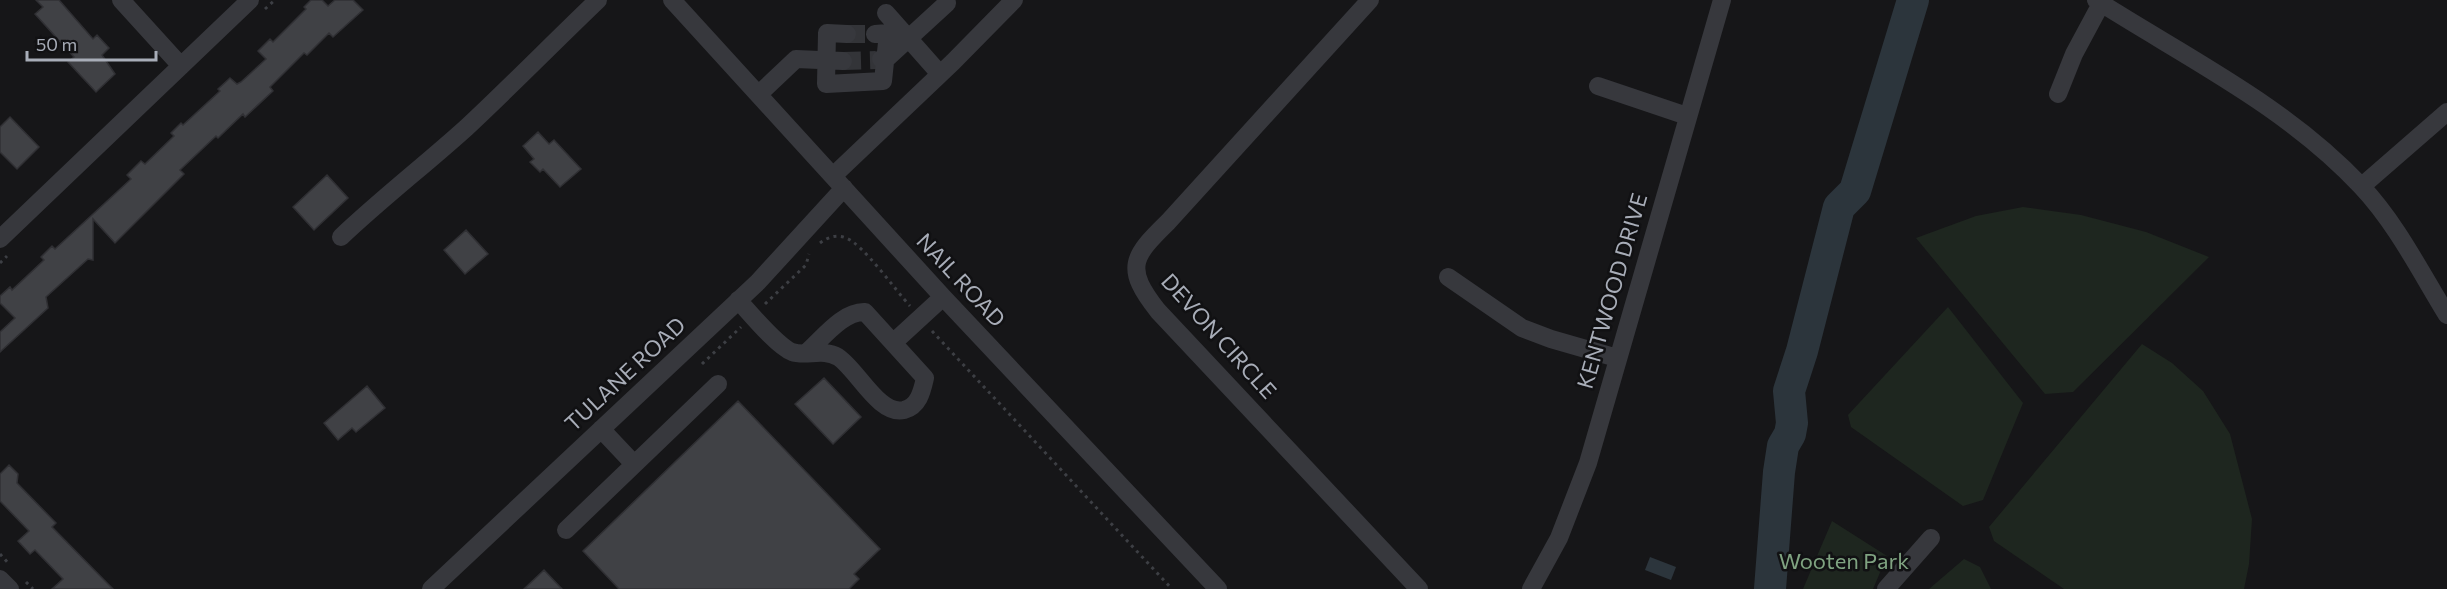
<svg xmlns="http://www.w3.org/2000/svg" width="2447" height="589" viewBox="0 0 2447 589" font-family="Commissioner,sans-serif">
<rect width="100%" height="100%" fill="#161618"/>
<path fill="#1e261f" d="M2023 207 2081 215 2146 232 2209 257 2073 392 2045 394 1916 238 1976 216Z
M1948 307 2023 403 1983 500 1963 506 1851 427 1848 415Z
M2142 344 2172 363 2203 391 2230 434 2252 519 2249 564 2244 589H2064L1994 541 1989 527Z
M1832 521 1887 556 1873 589H1803Z
M1964 559 1980 567 1991 589H1929Z"/>
<path fill="#2c353c" d="M1650 557 1676 567 1671 580 1645 570Z"/>
<g fill="none" stroke-linecap="round" stroke-linejoin="round">
<path stroke="#2c353c" stroke-width="32" d="M1770 589 1779 472 1783 446 1790 434 1792 423 1789 391 1802 351 1839 207 1855 191 1913 0"/>
</g>
<path fill="#404145" stroke="#303034" stroke-width="1.5" d="M36 0H59L93 39 97 35 109 48 102 55 115 74 96 92 68 62 74 57 35 14 43 7Z
M311 0H322L328 6 335 0H353L363 10 333 37 329 33 307 55 304 53 270 87 273 91 245 117 243 114 218 138 216 136 180 170 184 174 115 243 93 219V260L88 259 46 297 48 308 0 352V332L15 318 0 303V296L10 287 12 290 44 260 41 257 52 246 55 249 131 179 127 175 141 161 145 164 174 136 171 133 181 123 183 125 220 91 218 89 230 78 237 84 241 82 266 59 258 51 270 39 273 42 306 9 304 7Z
M10 117 39 147 17 169 0 152V127Z
M538 132 549 144 554 140 581 169 560 187 543 169 540 172 530 162 534 159 523 146Z
M327 175 348 198 314 230 293 207Z
M466 230 488 254 465 274 444 250Z
M824 378 861 417 833 444 795 404Z
M367 386 385 408 356 432 352 428 338 440 324 423Z
M738 401 880 549 854 574 859 579 849 589H619L583 551Z
M9 465 18 474 17 483 56 523 52 527 113 589H52L63 579 35 550 30 554 18 541 29 531 0 501V474Z
M544 570 562 589H524Z"/>
<g fill="none" stroke-linecap="round" stroke-linejoin="round">
<path stroke="#333438" stroke-width="18" stroke-dasharray="18 9" stroke-linecap="butt" d="M847 34H875
M843 61 876 60"/>
<path stroke="#3d3f44" stroke-width="3" stroke-dasharray="3 4.5" stroke-linecap="butt" d="M265 9 275 0
M820 243C828 237 837 234 846 238 863 244 896 291 910 306
M0 263 7 256
M765 304 806 265 809 254
M932 331 1172 589
M702 364 741 327
M0 554 9 564
M26 582 33 589"/>
<path stroke="#37383d" stroke-width="18" d="M121 0 181 66
M672 0 943 297 1218 589
M1370 0 1168 222C1132 257 1124 268 1158 311L1419 589
M2096 0C2187 58 2286 106 2361 186 2396 223 2420 271 2447 315
M886 13 940 74
M847 34 827 33 826 84 883 81 888 33 875 34
M881 59H886L947 3
M1598 86 1687 116
M759 94 796 59 843 61
M2058 94 2074 54 2103 0
M833 176 953 62 1014 0
M2362 186 2447 112
M341 237C381 199 425 165 466 128 511 86 554 42 598 0
M0 239 250 0
M1448 277 1522 328 1551 339 1617 358
M738 300C750 313 777 346 792 352 806 357 823 348 838 357 857 369 879 416 904 410 919 406 922 391 925 378L865 312C843 311 823 338 807 352
M894 342 943 297
M601 429 634 464
M566 530 718 384
M0 579 10 589
M431 589 758 282 844 188
M1531 589 1559 538 1588 463 1722 0
M1886 589 1931 538"/>
</g>
<g text-anchor="middle" stroke-width="5" stroke-linejoin="round" paint-order="stroke">
<g font-size="22" fill="#a8adb8" stroke="#111113">
<text transform="translate(961 280) rotate(47)" y="8">NAIL ROAD</text>
<text transform="translate(1612 291) rotate(-74)" y="8">KENTWOOD DRIVE</text>
<text transform="translate(1219 336) rotate(48)" y="8">DEVON CIRCLE</text>
<text transform="translate(625 374) rotate(-43)" y="8">TULANE ROAD</text>
</g>
<g font-size="22" fill="#7fa381" stroke="#111113">
<text x="1844" y="569">Wooten Park</text>
</g>
</g>
<path d="M27 51v9h129v-9" fill="none" stroke="#a8adb8" stroke-width="3"/>
<text x="36" y="51" font-size="18" fill="#a8adb8" stroke="#111113" stroke-width="4.5" paint-order="stroke">50 m</text>
</svg>
